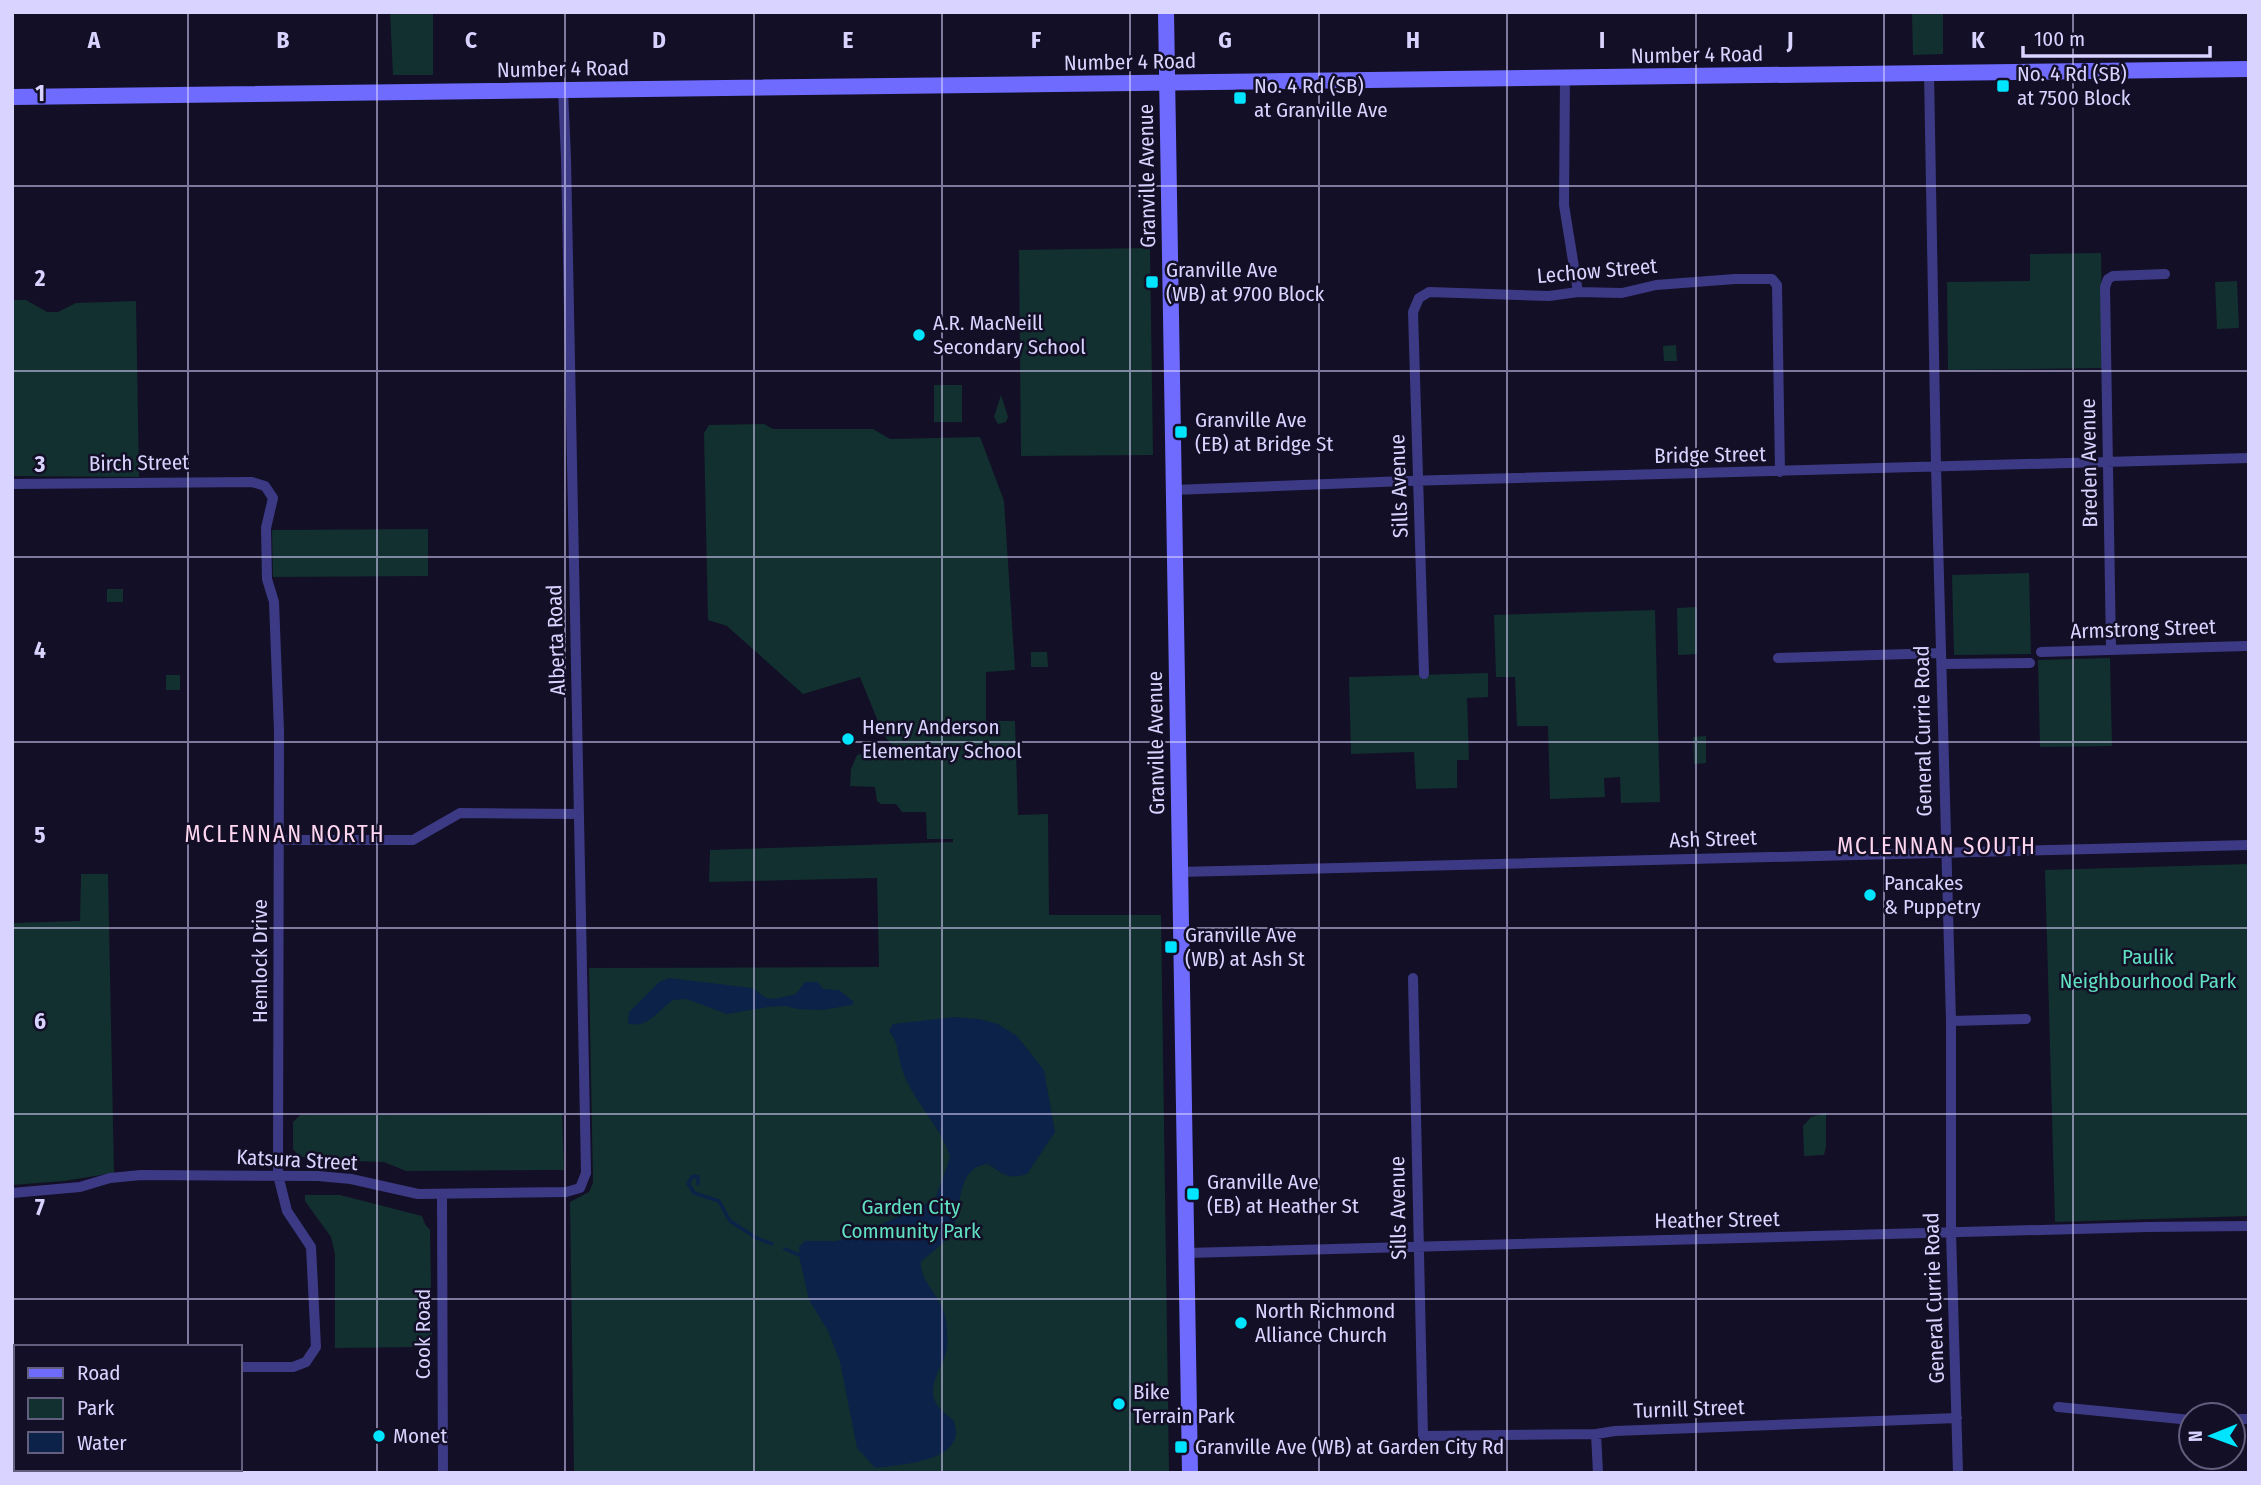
<svg xmlns="http://www.w3.org/2000/svg" width="2261" height="1485" viewBox="0 0 2261 1485" font-family="'Fira Sans Condensed',sans-serif">
<rect width="100%" height="100%" fill="#130f26"/>
<path fill="#12302f" d="M390 12H433V75H393Z
M1912 12H1943V54L1913 55Z
M1150 248 1153 455 1021 456 1019 250Z
M2101 253 2103 368 1948 370 1947 282 2030 281V254Z
M2237 281 2239 328 2217 329 2215 282Z
M12 300H26L47 312H58L76 303 136 301 139 477 12 476Z
M1676 345 1677 361H1664L1663 346Z
M934 385H962V422H934Z
M1001 395 1008 417 1006 422 998 424 994 417Z
M764 424 773 429H873L890 439 980 437 1004 501 1015 670 986 672V721H1015L1018 815 1048 814 1049 915H1161L1169 1473H574L570 1202 589 1192 593 1183 589 968 879 967 877 878 709 882 710 850 953 842V839H927L926 812H902L896 804H881L877 801 875 787 850 786 851 769 857 755 892 745 883 734 860 677 803 694 727 626 708 620 704 433 709 425Z
M428 529V576L273 577 272 530Z
M2029 573 2031 654 1954 655 1952 575Z
M107 589H123V602H107Z
M1697 607V654L1678 655 1677 608Z
M1655 610 1660 802 1621 803 1620 777 1604 778 1605 797 1550 799 1548 726H1517L1515 677H1496L1494 615Z
M1031 652H1047L1048 667H1031Z
M2110 658 2112 746 2040 747 2038 660Z
M1488 673V697L1467 698 1469 760H1457V788L1416 789 1414 752 1351 754 1349 677Z
M166 675H180V690H166Z
M1706 736V763L1694 764 1693 737Z
M2249 864V1216L2055 1222 2045 870Z
M81 874H108L114 1173 64 1181 12 1185V923L80 921Z
M562 1113 564 1170 406 1171 384 1162 314 1160 299 1156 293 1149V1122L300 1115Z
M1826 1113V1146L1824 1155 1804 1156 1803 1126 1811 1117Z
M305 1195H340L422 1216 425 1224 430 1230 432 1341H424L421 1347 335 1348V1254L331 1237 305 1201Z"/>
<path fill="#0c2248" d="M669 978 752 988 766 998 774 999 796 994 805 982H818L823 989 839 990 854 1002 852 1005 823 1010 797 1009 786 1006 768 1007 727 1014 686 999 673 1000C658 1011 648 1028 628 1024L629 1012 659 982Z
M955 1017 979 1019 998 1024 1017 1036 1044 1070 1055 1132 1027 1174C1008 1180 1003 1174 988 1164 955 1167 963 1209 952 1231 947 1242 930 1253 921 1262 920 1284 944 1298 946 1321 947 1329 948 1341 947 1349 943 1366 924 1389 938 1406 942 1412 949 1416 954 1421 955 1426 957 1433 955 1438 948 1463 896 1465 875 1468L857 1448 840 1362 828 1331 809 1300 800 1261 799 1247 805 1241H837L885 1223 935 1200 950 1157C940 1123 908 1097 900 1062 897 1049 898 1042 889 1031L893 1024Z"/>
<g fill="none" stroke-linecap="round" stroke-linejoin="round">
<path stroke="#0c2248" stroke-width="3.5" d="M698 1184V1177L693 1176 688 1183 694 1193 719 1201 730 1221 757 1238 772 1244
M785 1249 799 1255"/>
<path stroke="#3d3a85" stroke-width="10" d="M1929 73 1936 466 1951 1021V1232L1958 1473
M1565 77 1564 205 1578 292
M12 484 252 482 265 486 273 498 266 528 267 579 274 602 279 731 278 1175 287 1211 311 1247 316 1347 306 1362 293 1367H240
M1173 490 1406 481 2249 458
M2111 648 2105 287 2108 279 2113 276 2165 274
M2041 652 2246 646
M1778 658 1941 653
M1942 664 2030 663
M1424 674 1413 312 1419 298 1429 292 1549 296 1578 292 1622 293 1656 285 1735 279H1772L1777 285 1780 472
M279 840H413L460 813 579 814
M1179 872 2249 845
M1413 978 1423 1436 1596 1434 1615 1431 1957 1418
M1951 1021 2026 1019
M12 1193 80 1187 110 1178 141 1175 318 1176 351 1179 418 1194 566 1192 580 1188 586 1173 566 158 563 90
M442 1195 443 1473
M1186 1253 2148 1227 2249 1226
M2058 1407 2191 1420
M2233 1419H2249
M1596 1434 1598 1473"/>
<path stroke="#6f6bff" stroke-width="16" d="M1166 12 1190 1473
M12 97 2249 69"/>
</g>
<path fill="none" stroke="#d9d4ff" stroke-width="2" stroke-opacity="0.55" d="M188 12V1347M377 12V1473M565 12V1473M754 12V1473M942 12V1473M1130 12V1473M1319 12V1473M1507 12V1473M1696 12V1473M1884 12V1473M2073 12V1473M12 186H2249M12 371H2249M12 557H2249M12 742H2249M12 928H2249M12 1114H2249M12 1299H2249M188 1469V1473"/>
<g fill="#00e5ff" stroke="#130f26" stroke-width="2.5">
<rect x="1996" y="79" width="14" height="14" rx="3.5"/>
<rect x="1233" y="91" width="14" height="14" rx="3.5"/>
<rect x="1145" y="275" width="14" height="14" rx="3.5"/>
<circle cx="919" cy="335" r="7"/>
<rect x="1174" y="425" width="14" height="14" rx="3.5"/>
<circle cx="848" cy="739" r="7"/>
<circle cx="1870" cy="895" r="7"/>
<rect x="1164" y="940" width="14" height="14" rx="3.5"/>
<rect x="1186" y="1187" width="14" height="14" rx="3.5"/>
<circle cx="1241" cy="1323" r="7"/>
<circle cx="1119" cy="1404" r="7"/>
<circle cx="379" cy="1436" r="7"/>
<rect x="1174" y="1440" width="14" height="14" rx="3.5"/>
</g>
<g text-anchor="middle" stroke-width="5" stroke-linejoin="round" paint-order="stroke">
<g font-size="21" fill="#d9d4ff" stroke="#130f26">
<text transform="translate(1697 55) rotate(-1)" y="7">Number 4 Road</text>
<text transform="translate(1130 62) rotate(-1)" y="7">Number 4 Road</text>
<text transform="translate(563 69) rotate(-1)" y="7">Number 4 Road</text>
<text transform="translate(1147 176) rotate(-91)" y="7">Granville Avenue</text>
<text transform="translate(1597 271) rotate(-5)" y="7">Lechow Street</text>
<text transform="translate(1710 455) rotate(-1)" y="7">Bridge Street</text>
<text transform="translate(139 463) rotate(-1)" y="7">Birch Street</text>
<text transform="translate(2089 463) rotate(-91)" y="7">Breden Avenue</text>
<text transform="translate(1399 486) rotate(-92)" y="7">Sills Avenue</text>
<text transform="translate(2143 629) rotate(-2)" y="7">Armstrong Street</text>
<text transform="translate(556 640) rotate(-92)" y="7">Alberta Road</text>
<text transform="translate(1923 731) rotate(-91)" y="7">General Currie Road</text>
<text transform="translate(1156 743) rotate(-91)" y="7">Granville Avenue</text>
<text transform="translate(1713 839) rotate(-2)" y="7">Ash Street</text>
<text transform="translate(260 961) rotate(-90)" y="7">Hemlock Drive</text>
<text transform="translate(297 1160) rotate(3)" y="7">Katsura Street</text>
<text transform="translate(1398 1208) rotate(-91)" y="7">Sills Avenue</text>
<text transform="translate(1717 1220) rotate(-1)" y="7">Heather Street</text>
<text transform="translate(1934 1298) rotate(-92)" y="7">General Currie Road</text>
<text transform="translate(423 1334) rotate(-90)" y="7">Cook Road</text>
<text transform="translate(1689 1409) rotate(-2)" y="7">Turnill Street</text>
</g>
<g font-size="21" fill="#d9d4ff" stroke="#130f26" text-anchor="start">
<text x="2017" y="81">No. 4 Rd (SB)<tspan x="2017" dy="24">at 7500 Block</tspan></text>
<text x="1254" y="93">No. 4 Rd (SB)<tspan x="1254" dy="24">at Granville Ave</tspan></text>
<text x="1166" y="277">Granville Ave<tspan x="1166" dy="24">(WB) at 9700 Block</tspan></text>
<text x="933" y="330">A.R. MacNeill<tspan x="933" dy="24">Secondary School</tspan></text>
<text x="1195" y="427">Granville Ave<tspan x="1195" dy="24">(EB) at Bridge St</tspan></text>
<text x="862" y="734">Henry Anderson<tspan x="862" dy="24">Elementary School</tspan></text>
<text x="1884" y="890">Pancakes<tspan x="1884" dy="24">&amp; Puppetry</tspan></text>
<text x="1185" y="942">Granville Ave<tspan x="1185" dy="24">(WB) at Ash St</tspan></text>
<text x="1207" y="1189">Granville Ave<tspan x="1207" dy="24">(EB) at Heather St</tspan></text>
<text x="1255" y="1318">North Richmond<tspan x="1255" dy="24">Alliance Church</tspan></text>
<text x="1133" y="1399">Bike<tspan x="1133" dy="24">Terrain Park</tspan></text>
<text x="393" y="1443">Monet</text>
<text x="1195" y="1454">Granville Ave (WB) at Garden City Rd</text>
</g>
<g font-size="21" fill="#5fe0c0" stroke="#130f26">
<text x="2148" y="964">Paulik<tspan x="2148" dy="24">Neighbourhood Park</tspan></text>
<text x="911" y="1214">Garden City<tspan x="911" dy="24">Community Park</tspan></text>
</g>
<g font-size="23" letter-spacing="2" fill="#ffd6f0" stroke="#130f26">
<text x="285" y="842">MCLENNAN NORTH</text>
<text x="1937" y="854">MCLENNAN SOUTH</text>
</g>
</g>
<g font-size="23" text-anchor="middle" font-weight="bold" fill="#d9d4ff" stroke="#130f26" stroke-width="5" stroke-linejoin="round" paint-order="stroke">
<text x="94" y="48">A</text>
<text x="283" y="48">B</text>
<text x="471" y="48">C</text>
<text x="659" y="48">D</text>
<text x="848" y="48">E</text>
<text x="1036" y="48">F</text>
<text x="1225" y="48">G</text>
<text x="1413" y="48">H</text>
<text x="1602" y="48">I</text>
<text x="1790" y="48">J</text>
<text x="1978" y="48">K</text>
<text x="40" y="101">1</text>
<text x="40" y="286">2</text>
<text x="40" y="472">3</text>
<text x="40" y="658">4</text>
<text x="40" y="843">5</text>
<text x="40" y="1029">6</text>
<text x="40" y="1215">7</text>
</g>
<rect width="2261" height="1485" fill="none" stroke="#d9d4ff" stroke-width="28"/>
<rect x="14" y="1345" width="228" height="126" fill="#130f26" stroke="#625e7d" stroke-width="2"/>
<rect x="28" y="1368" width="35" height="10" fill="#6f6bff" stroke="#625e7d" stroke-width="2"/>
<text x="77" y="1380" font-size="21" fill="#d9d4ff">Road</text>
<rect x="28" y="1398" width="35" height="21" fill="#12302f" stroke="#625e7d" stroke-width="2"/>
<text x="77" y="1415" font-size="21" fill="#d9d4ff">Park</text>
<rect x="28" y="1432" width="35" height="21" fill="#0c2248" stroke="#625e7d" stroke-width="2"/>
<text x="77" y="1450" font-size="21" fill="#d9d4ff">Water</text>
<g transform="translate(2212 1436) rotate(269)"><circle r="33" fill="#130f26" stroke="#625e7d" stroke-width="2"/>
<path d="M0-5L12 26L0 18L-12 26Z" fill="#00e5ff"/>
<text y="-10" font-size="19" font-weight="bold" text-anchor="middle" fill="#d9d4ff">N</text>
</g>
<path d="M2023 46v10h187v-10" fill="none" stroke="#d9d4ff" stroke-width="3.5"/>
<text x="2034" y="46" font-size="21" fill="#d9d4ff" stroke="#130f26" stroke-width="5" paint-order="stroke">100 m</text>
</svg>
